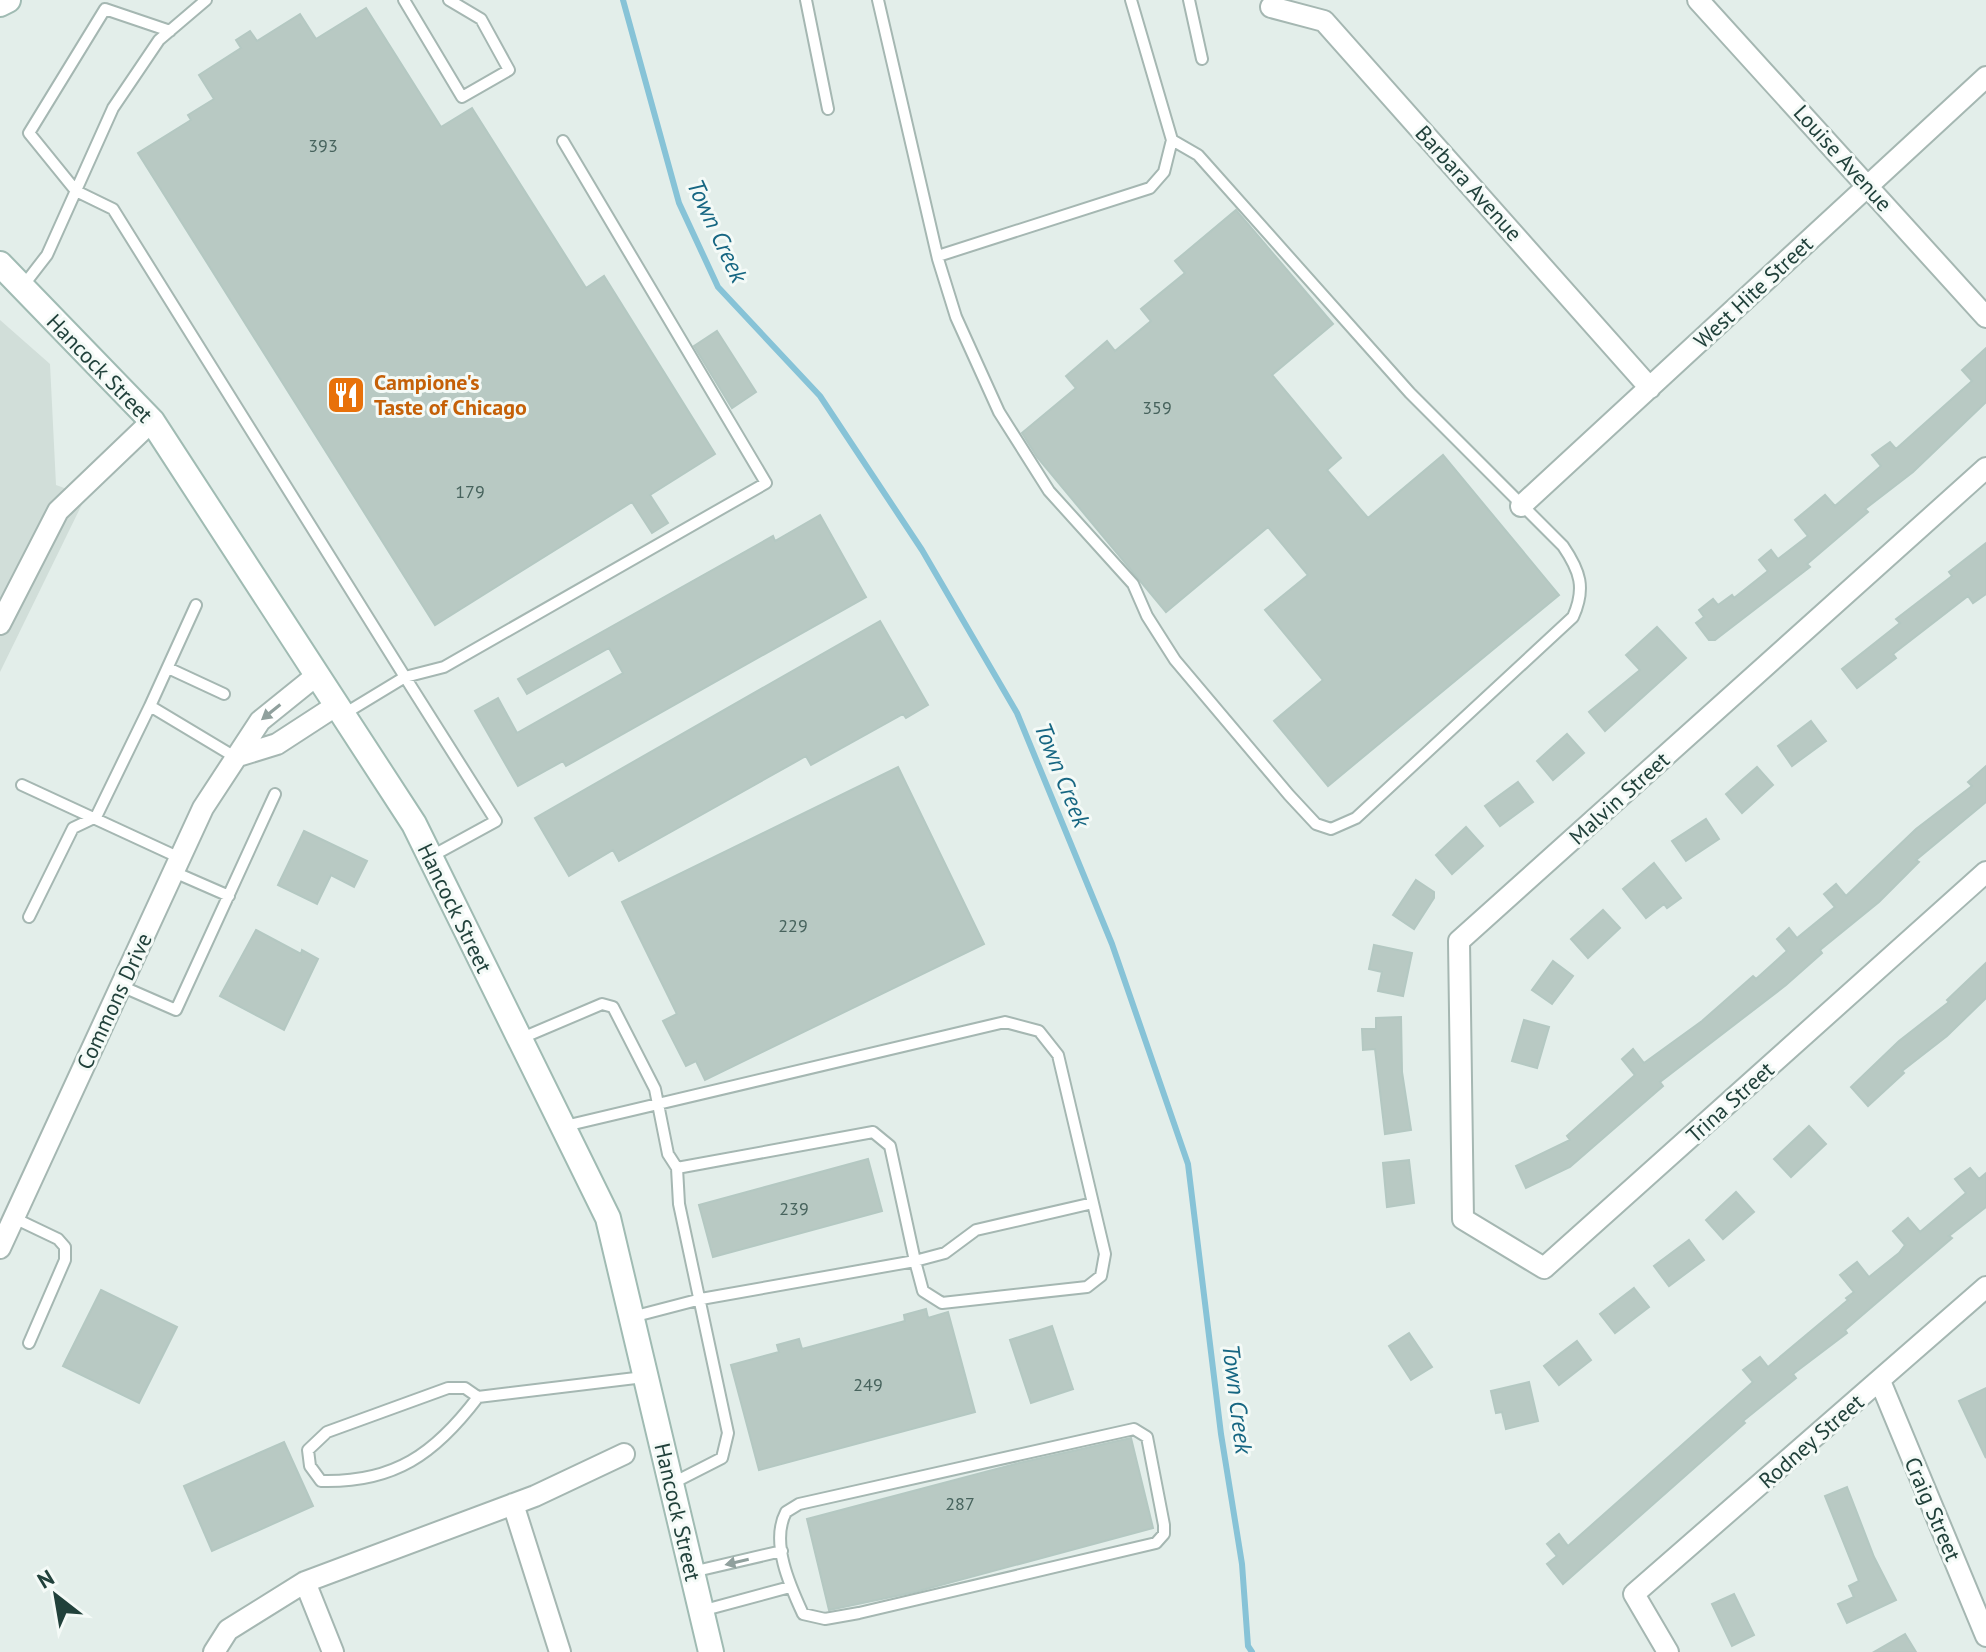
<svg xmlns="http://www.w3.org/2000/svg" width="1986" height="1652" viewBox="0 0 1986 1652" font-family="'PT Sans',sans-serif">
<rect width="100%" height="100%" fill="#e3eeea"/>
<path fill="#d1ded9" d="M0 320 50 364 56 485 86 496 0 672Z"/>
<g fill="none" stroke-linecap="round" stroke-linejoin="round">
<path stroke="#87c3d7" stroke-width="6" d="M623 0 679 203 718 287 820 396 922 550 1017 713 1112 944 1188 1164 1221 1434 1242 1564 1248 1646 1252 1652"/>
</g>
<path fill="#b8c9c3" stroke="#b4c8c2" stroke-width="2" d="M366 8 441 127 472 108 586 288 604 276 715 454 650 495 668 523 652 533 632 502 435 625 138 153 191 120 188 115 214 99 199 75 241 48 236 40 250 31 257 41 300 14 316 39Z
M1236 210 1333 324 1272 375 1341 458 1327 470 1368 518 1443 455 1559 595 1328 786 1274 721 1323 680 1265 610 1308 575 1268 527 1166 612 1037 457 1022 433 1076 388 1066 376 1107 341 1115 351 1151 321 1141 309 1185 273 1175 261Z
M717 331 756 392 732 408 694 346Z
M1986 348V402L1913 472 1865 509 1868 512 1807 564 1810 567 1715 640H1709L1696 623 1704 617 1699 610 1713 599 1718 605 1732 595 1734 598 1768 571 1759 560 1771 550 1778 559 1808 536 1795 520 1825 495 1835 506 1881 466 1872 455 1890 442 1896 449 1972 381 1962 370Z
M820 515 866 597 566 766 563 761 518 786 475 711 498 698 517 733 623 673 609 648 527 694 518 679 773 536 775 541Z
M1986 543V594L1973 603 1968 596 1893 654 1896 658 1857 688 1842 669 1900 623 1896 619 1952 576 1949 572Z
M880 621 928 705 906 718 903 714 811 765 806 756 619 861 613 850 569 876 535 818Z
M1657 627 1686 658 1605 731 1589 712 1640 670 1626 655Z
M1811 721 1826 741 1792 766 1778 746Z
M1567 734 1584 753 1553 780 1537 761Z
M1986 766V802L1916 860 1919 862 1879 902 1820 950 1822 953 1786 985 1660 1082 1663 1086 1570 1167 1526 1188 1516 1166 1570 1140 1567 1136 1635 1075 1622 1059 1633 1049 1644 1063 1702 1021 1753 976 1756 979 1787 951 1777 939 1789 928 1797 938 1835 907 1824 894 1836 884 1846 896 1916 829 1972 786 1968 782Z
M898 767 984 944 705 1080 696 1061 686 1066 663 1021 677 1014 622 902Z
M1757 767 1773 785 1742 813 1726 794Z
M1518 782 1533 802 1500 826 1485 806Z
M1706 819 1719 839 1686 861 1672 841Z
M1466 827 1483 846 1452 874 1436 855Z
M304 831 367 861 354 887 331 875 317 904 278 885Z
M1654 863 1681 898 1667 908 1664 904 1646 918 1623 889Z
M1416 880 1434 892V898L1414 929 1393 915Z
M1603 910 1620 928 1588 958 1571 939Z
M256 930 301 954 302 950 318 959 284 1030 220 996Z
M1374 945 1412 953 1403 996 1378 991 1382 972 1369 969Z
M1553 961 1573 976 1552 1004 1532 990Z
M1986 963V998L1947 1036 1902 1071 1904 1073 1868 1106 1851 1087 1899 1041 1949 1002 1947 1000Z
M1401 1017 1402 1072 1411 1130 1385 1134 1375 1049 1363 1050 1362 1029H1376V1018Z
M1524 1020 1549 1027 1537 1068 1512 1061Z
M1809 1126 1826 1144 1791 1177 1774 1159Z
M868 1159 882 1211 713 1257 699 1205Z
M1409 1160 1414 1203 1387 1207 1383 1163Z
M1970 1168 1979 1179 1986 1173V1207L1949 1236 1952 1238 1845 1330 1847 1333 1793 1374 1796 1378 1743 1421 1745 1423 1563 1584 1547 1564 1557 1556 1547 1544 1559 1534 1568 1546 1753 1382 1743 1370 1760 1357 1768 1367 1848 1300 1846 1298 1854 1292 1840 1275 1857 1262 1869 1277 1899 1253 1905 1245 1893 1231 1908 1218 1920 1232 1966 1193 1955 1179Z
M1736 1192 1754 1212 1723 1239 1706 1220Z
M1689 1240 1704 1260 1669 1286 1654 1266Z
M1634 1288 1649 1307 1615 1333 1600 1314Z
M101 1290 177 1327 139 1403 63 1366Z
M926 1309 928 1318 948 1312 975 1412 759 1470 731 1365 779 1352 777 1345 799 1339 802 1349 905 1321 904 1315Z
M1052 1326 1073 1389 1031 1403 1010 1340Z
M1409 1333 1432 1367 1411 1380 1389 1346Z
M1577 1341 1591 1360 1559 1385 1544 1366Z
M1529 1382 1538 1421 1506 1429 1502 1412 1496 1413 1491 1391Z
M1986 1388V1458L1959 1401Z
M1131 1438 1153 1528 915 1592 829 1610 807 1519 1019 1463Z
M284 1442 313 1506 212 1551 184 1486Z
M1847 1487 1874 1557 1896 1600 1847 1623 1838 1604 1854 1597 1849 1586 1859 1581 1825 1496Z
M1734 1594 1754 1635 1732 1646 1712 1604Z
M1905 1634 1916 1652H1874Z"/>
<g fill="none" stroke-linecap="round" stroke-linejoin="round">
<g stroke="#a5b7b2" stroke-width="14">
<path id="lane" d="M404 0 462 97 509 70 481 19 449 0
M806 0 828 109
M878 0 938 259 956 317 999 412 1049 491 1133 584 1147 616 1175 660 1289 795 1316 824 1331 829 1356 818 1573 617C1586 588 1580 571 1563 546L1410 393 1198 155 1172 140 1131 0
M1189 0 1202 59
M170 31 105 9 29 133 76 191 113 209 405 677 344 714
M938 256 1150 188 1164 172 1172 140
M23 286 47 255 113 108 159 40 206 0
M196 605 150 706 235 757
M168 668 224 694
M22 785 180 858
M432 856 496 821 405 677 444 667 766 483 563 141
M174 872 229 896
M29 917 73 828 96 817 150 706
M121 986 176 1010 275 794
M522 1038 602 1004 613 1007 655 1089 668 1154 677 1168 679 1204 728 1433 722 1458 671 1484
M565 1126 1005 1022 1039 1031 1058 1055 1105 1254 1101 1276 1087 1287 942 1303 923 1291 915 1261 701 1299 632 1317
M677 1168 873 1132 890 1146 915 1261 945 1253 976 1230 1093 1203
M14 1218 58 1239 65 1247V1260L29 1343
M478 1397 465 1388H448L327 1432 308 1450 310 1466 321 1481C394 1483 435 1454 478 1397L644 1377
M1134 1429 1147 1437 1164 1525V1534L1156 1543 859 1613 825 1619 803 1614C790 1586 770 1542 786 1512L799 1504Z
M692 1572 782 1551
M701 1611 790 1587"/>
</g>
<g stroke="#a5b7b2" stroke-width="24">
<path id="street" d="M1698 0 1986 317
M1271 7 1324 21 1650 388
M1986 468 1459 941 1463 1219 1544 1268 1986 872
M1521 506 1986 77
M0 624 58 511 152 421
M235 757 277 744 337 705
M0 1248 203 808 260 721 317 675
M1880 1381 1986 1636
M513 1504 560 1652
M305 1582 333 1652
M214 1652 228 1630 305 1582 535 1496 624 1454
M1668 1652 1634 1594 1986 1287"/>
</g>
<g stroke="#a0bbb3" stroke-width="28">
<path id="secondary" d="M0 4 8 0
M0 264 152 421 414 824 608 1218 711 1652"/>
</g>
<use href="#lane" stroke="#fff" stroke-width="10"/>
<use href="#street" stroke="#fff" stroke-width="20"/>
<use href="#secondary" stroke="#fff" stroke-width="24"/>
</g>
<defs><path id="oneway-solid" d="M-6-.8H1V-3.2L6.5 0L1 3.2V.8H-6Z" transform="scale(2)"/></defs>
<g fill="#90a09d">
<use href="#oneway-solid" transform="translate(271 712) rotate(141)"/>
<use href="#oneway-solid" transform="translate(737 1562) rotate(167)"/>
</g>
<defs>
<g id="restaurant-square" transform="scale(2)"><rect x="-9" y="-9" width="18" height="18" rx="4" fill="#e8710a" stroke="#f4faf7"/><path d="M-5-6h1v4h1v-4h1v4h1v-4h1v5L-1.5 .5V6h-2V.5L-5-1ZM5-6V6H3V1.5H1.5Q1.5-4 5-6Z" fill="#fff"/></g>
</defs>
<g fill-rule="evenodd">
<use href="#restaurant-square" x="346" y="395"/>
</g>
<g text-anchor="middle" stroke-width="6" stroke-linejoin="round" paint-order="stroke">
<g font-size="18" fill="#47635d">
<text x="323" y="152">393</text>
<text x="1157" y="414">359</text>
<text x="470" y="498">179</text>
<text x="793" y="932">229</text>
<text x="794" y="1215">239</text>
<text x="868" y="1391">249</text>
<text x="960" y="1510">287</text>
</g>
<g font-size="22" fill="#21413b" stroke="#f4faf7">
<text transform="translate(1843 158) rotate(48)" y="8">Louise Avenue</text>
<text transform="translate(1469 183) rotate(48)" y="8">Barbara Avenue</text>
<text transform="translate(1753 292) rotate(-43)" y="8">West Hite Street</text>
<text transform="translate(100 368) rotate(46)" y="8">Hancock Street</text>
<text transform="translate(1619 798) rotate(-42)" y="8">Malvin Street</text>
<text transform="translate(455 908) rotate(64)" y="8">Hancock Street</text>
<text transform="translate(114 1001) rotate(-65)" y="8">Commons Drive</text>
<text transform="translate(1730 1102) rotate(-42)" y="8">Trina Street</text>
<text transform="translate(1811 1441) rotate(-41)" y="8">Rodney Street</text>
<text transform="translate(1933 1509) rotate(67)" y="8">Craig Street</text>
<text transform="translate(678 1512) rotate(77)" y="8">Hancock Street</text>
</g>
<g font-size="22" font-weight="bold" fill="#c56008" stroke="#f4faf7" text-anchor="start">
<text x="374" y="390">Campione's<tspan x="374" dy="25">Taste of Chicago</tspan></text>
</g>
<g font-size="24" font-style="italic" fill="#166682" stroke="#f4faf7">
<text transform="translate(717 231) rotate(65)" y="8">Town Creek</text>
<text transform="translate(1062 775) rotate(68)" y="8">Town Creek</text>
<text transform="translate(1237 1399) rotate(83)" y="8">Town Creek</text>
</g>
</g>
<g transform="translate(56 1596) rotate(329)" stroke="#f4faf7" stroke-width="6" paint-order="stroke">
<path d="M0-6L14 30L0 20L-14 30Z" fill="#21413b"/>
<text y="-12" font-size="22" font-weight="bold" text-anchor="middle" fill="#21413b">N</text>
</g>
</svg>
